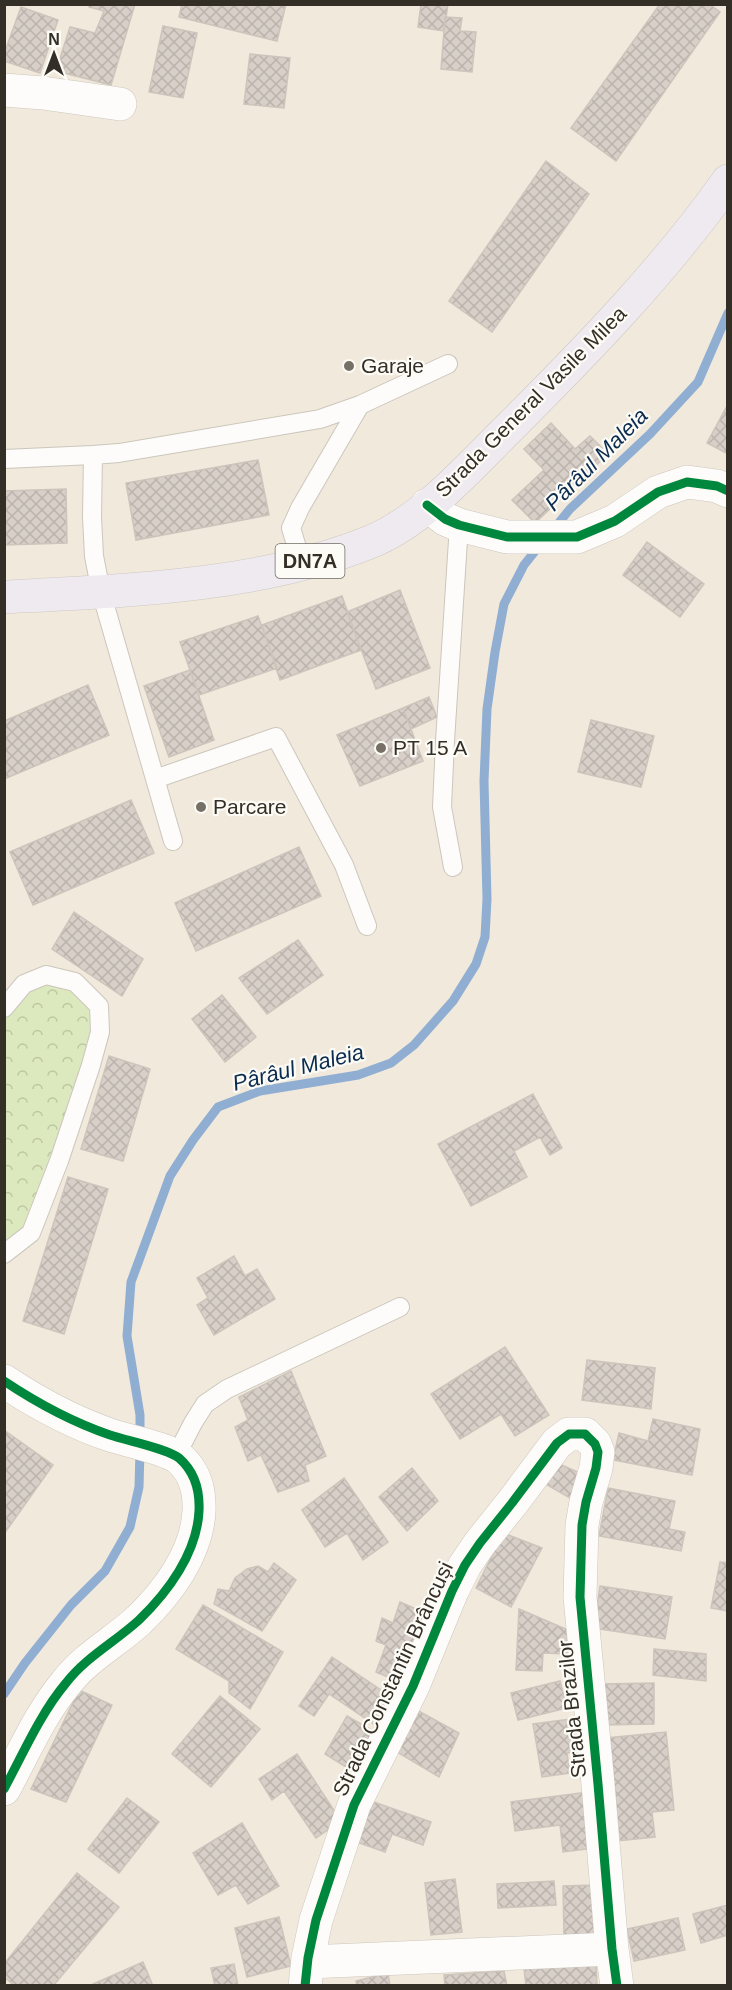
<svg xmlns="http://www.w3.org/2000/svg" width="732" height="1990" viewBox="0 0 732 1990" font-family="Arial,sans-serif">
<defs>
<pattern id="park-crowns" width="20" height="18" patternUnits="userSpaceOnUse" patternTransform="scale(1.5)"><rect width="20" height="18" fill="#dce8bd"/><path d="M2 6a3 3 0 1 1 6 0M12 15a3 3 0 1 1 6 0" fill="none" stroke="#bdc7a2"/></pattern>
<pattern id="building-cross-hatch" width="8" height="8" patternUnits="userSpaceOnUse" patternTransform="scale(1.5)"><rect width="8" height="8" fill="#d8d0c8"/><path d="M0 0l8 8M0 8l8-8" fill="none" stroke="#bab3ac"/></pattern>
</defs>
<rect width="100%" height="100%" fill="#f1e9dc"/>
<path fill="url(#park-crowns)" d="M46 980 74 988 95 1010 94 1038 27 1230 5 1249V1018L27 991Z"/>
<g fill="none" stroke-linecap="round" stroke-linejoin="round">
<path stroke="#8faed2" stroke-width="9" d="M553 530 570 509 650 434 698 382 728 313
M140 1437V1415L127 1336 131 1282 170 1176 193 1140 218 1107 260 1091 358 1075 391 1063 414 1045 453 1001 476 964 485 937 487 899 484 781 487 709 495 652 504 604 524 565 540 545
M4 1694 25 1663 71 1605 105 1571 130 1527 139 1487 140 1450"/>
</g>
<path fill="url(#building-cross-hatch)" stroke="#cdc4bc" stroke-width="1.5" d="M90 4H135L111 85 56 71 70 27 95 33 104 11 89 7Z
M182 4H286L277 41 179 17Z
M421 4H448L444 31 418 27Z
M660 4H709L720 12 616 161 571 128Z
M21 7 58 20 40 73 4 61V54Z
M445 17 462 18 460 31 476 32 472 72 441 69Z
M163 26 197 33 183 98 149 92Z
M250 54 290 58 284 108 244 104Z
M546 161 589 194 492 332 449 301Z
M728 404V454L707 443Z
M551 423 575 449 590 436 608 454 535 523 512 500 544 470 524 449Z
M258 460 269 515 136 540 126 483Z
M66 489 67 543 4 545V491Z
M647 542 704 584 680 617 623 575Z
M400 590 430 668 376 689 347 612Z
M342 596 361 650 280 680 262 625Z
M258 616 277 668 199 695 180 642Z
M190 670 214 740 169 757 144 686Z
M88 685 109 735 4 779V721Z
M429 697 437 717 411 729 403 708Z
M403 708 423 761 360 786 337 735Z
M591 720 654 736 641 787 578 772Z
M131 800 154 853 33 905 10 852Z
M299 847 321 896 196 951 175 903Z
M74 912 143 959 122 996 52 949Z
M298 940 323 975 267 1014 239 978Z
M222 995 256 1037 225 1062 192 1019Z
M109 1056 150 1069 123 1161 81 1149Z
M533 1094 562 1148 550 1155 540 1137 514 1151 527 1177 471 1206 438 1144Z
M68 1177 108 1189 64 1334 23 1321Z
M234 1256 245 1276 257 1269 275 1299 214 1335 197 1305 208 1298 197 1278Z
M505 1347 549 1415 515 1436 501 1414 460 1439 431 1394Z
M587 1360 655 1368 651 1409 582 1400Z
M291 1371 326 1456 305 1465 309 1481 278 1492 261 1455 248 1461 235 1427 248 1420 239 1397Z
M653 1419 700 1429 692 1475 613 1460 619 1433 648 1441Z
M4 1430 53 1465 4 1534Z
M553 1461 582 1474 570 1498 542 1482Z
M412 1468 438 1501 407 1531 379 1497Z
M344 1478 388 1542 363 1560 347 1533 325 1547 302 1510Z
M608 1488 675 1501 669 1529 685 1532 681 1551 599 1536Z
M503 1533 542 1548 511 1607 476 1588Z
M720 1562 728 1563V1611L711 1608Z
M274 1563 296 1580 262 1631 214 1604 218 1589 229 1591 235 1578 247 1569 258 1566 268 1572Z
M600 1586 672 1597 665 1639 594 1628Z
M400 1602 430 1615 405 1684 376 1672 386 1645 376 1641 382 1618 393 1623Z
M203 1605 283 1652 250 1709 229 1693V1681L176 1649Z
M519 1609 568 1630 567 1654 543 1653 542 1671 516 1670Z
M654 1649 706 1654V1681L653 1675Z
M332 1657 393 1698 375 1725 329 1694 314 1716 299 1706Z
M560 1681 567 1708 518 1720 511 1693Z
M654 1683V1724L601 1725V1684Z
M79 1690 112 1705 66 1802 31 1789Z
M220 1696 260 1729 211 1787 172 1754Z
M413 1708 459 1733 439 1777 392 1749Z
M347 1716 377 1733 354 1772 325 1754Z
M578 1718 582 1751 567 1753 570 1773 542 1777 533 1724Z
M666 1732 674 1810 652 1812 655 1837 617 1841 606 1738Z
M297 1754 341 1821 316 1838 284 1791 272 1800 259 1779Z
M588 1792 594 1848 563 1852 560 1825 515 1831 511 1802Z
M127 1798 159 1822 119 1873 88 1849Z
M368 1800 431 1822 423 1845 392 1834 385 1852 354 1841Z
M242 1823 279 1886 248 1904 236 1885 218 1895 193 1853Z
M77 1873 119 1907 53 1986H15L4 1977V1964Z
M455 1879 462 1932 431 1935 425 1883Z
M554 1881 556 1905 498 1908 497 1884Z
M595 1885 597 1935 564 1936 563 1886Z
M728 1905V1935L701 1943 693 1914Z
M279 1917 291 1966 247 1977 235 1928Z
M678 1918 685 1950 634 1961 627 1929Z
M596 1960 597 1986H526L524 1968Z
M143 1962 153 1986H93V1984Z
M234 1964 238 1986H215L211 1968Z
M504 1971 507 1986H445L444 1975Z
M388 1973 390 1986H357L356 1981Z"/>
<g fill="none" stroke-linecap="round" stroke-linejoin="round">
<g stroke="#ccc6bc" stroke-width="20">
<path id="service" d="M360 405 448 364
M4 459 93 455
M155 779 276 737 344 865 367 926
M173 841 101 592 94 556 92 517 93 455 119 453 320 419 360 405 300 508 291 528 302 564
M453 867 442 807 445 741 459 525
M4 1008 24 984 46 975 75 982 99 1006 100 1032 91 1065 59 1161 31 1233 4 1254
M176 1456 193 1423 205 1404 227 1389 400 1307"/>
</g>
<g stroke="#ccc6bc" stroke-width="34">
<path id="minor" d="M4 90 43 93 120 104
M427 505 445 519 459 525 507 537H577L615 521 658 492 687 482 717 486 728 491
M4 1381C37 1403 72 1422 110 1435 128 1441 165 1448 179 1458 195 1472 200 1490 199 1511 197 1553 168 1592 139 1620 115 1642 86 1657 66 1683 40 1714 23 1754 4 1789
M308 1962 612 1949
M305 1986 308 1958 316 1920 354 1805 413 1686 452 1591 465 1565 480 1543 512 1503 557 1443 569 1434H585L595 1444 598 1452 596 1468 586 1502 582 1525 580 1597 598 1784 612 1949 617 1986"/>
</g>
<g stroke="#cec9c3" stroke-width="34">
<path id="primary" d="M4 597C123 591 259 587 370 542 423 521 469 467 509 428 587 350 664 271 728 181"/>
</g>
<use href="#service" stroke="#fdfcfa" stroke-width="18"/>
<use href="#minor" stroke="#fdfcfa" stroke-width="33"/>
<use href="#primary" stroke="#eeeaef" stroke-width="33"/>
<g stroke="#fdfbf6" stroke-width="13">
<path id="cycleway" d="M427 505 445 519 459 525 507 537H577L615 521 658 492 687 482 717 486 728 491
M4 1381C37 1403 72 1422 110 1435 128 1441 165 1448 179 1458 195 1472 200 1490 199 1511 197 1553 168 1592 139 1620 115 1642 86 1657 66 1683 40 1714 23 1754 4 1789
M305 1986 308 1958 316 1920 354 1805 413 1686 452 1591 465 1565 480 1543 512 1503 557 1443 569 1434H585L595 1444 598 1452 596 1468 586 1502 582 1525 580 1597 598 1784 612 1949 617 1986"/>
</g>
<use href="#cycleway" stroke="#00873e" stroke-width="9"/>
</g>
<g fill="#767066" stroke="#fdfbf6" stroke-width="2">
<circle cx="349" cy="366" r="6"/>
<circle cx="381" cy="748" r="6"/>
<circle cx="201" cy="807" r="6"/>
</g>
<g text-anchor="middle" stroke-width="4.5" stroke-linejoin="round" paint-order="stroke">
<rect fill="#fdfbf6" stroke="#706c64" stroke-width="1.5" x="275.5" y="544" width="69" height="34" rx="4.5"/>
<g font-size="20" font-weight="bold" fill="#342f26">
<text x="310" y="568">DN7A</text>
</g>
<g font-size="21" fill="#342f26" stroke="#fdfbf6" text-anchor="start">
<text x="361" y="373">Garaje</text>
<text x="393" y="755">PT 15 A</text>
<text x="213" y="814">Parcare</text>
</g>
<g font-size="21" fill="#342f26" stroke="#fdfbf6">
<text transform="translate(531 402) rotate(-45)" y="7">Strada General Vasile Milea</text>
<text transform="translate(393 1679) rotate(-65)" y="7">Strada Constantin Brâncuși</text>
<text transform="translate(572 1709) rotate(-96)" y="7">Strada Brazilor</text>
</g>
<g font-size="22" font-style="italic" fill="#0b2c51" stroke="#fdfbf6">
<text transform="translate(596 459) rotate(-45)" y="8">Pârâul Maleia</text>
<text transform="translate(298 1067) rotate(-14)" y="8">Pârâul Maleia</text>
</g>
</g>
<rect width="732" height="1990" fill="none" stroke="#342f26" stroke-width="12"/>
<g transform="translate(54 54)" stroke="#fdfbf6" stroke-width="4.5" paint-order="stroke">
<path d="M0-4.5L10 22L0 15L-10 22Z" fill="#342f26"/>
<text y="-9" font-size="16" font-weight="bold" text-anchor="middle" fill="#342f26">N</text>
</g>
</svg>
